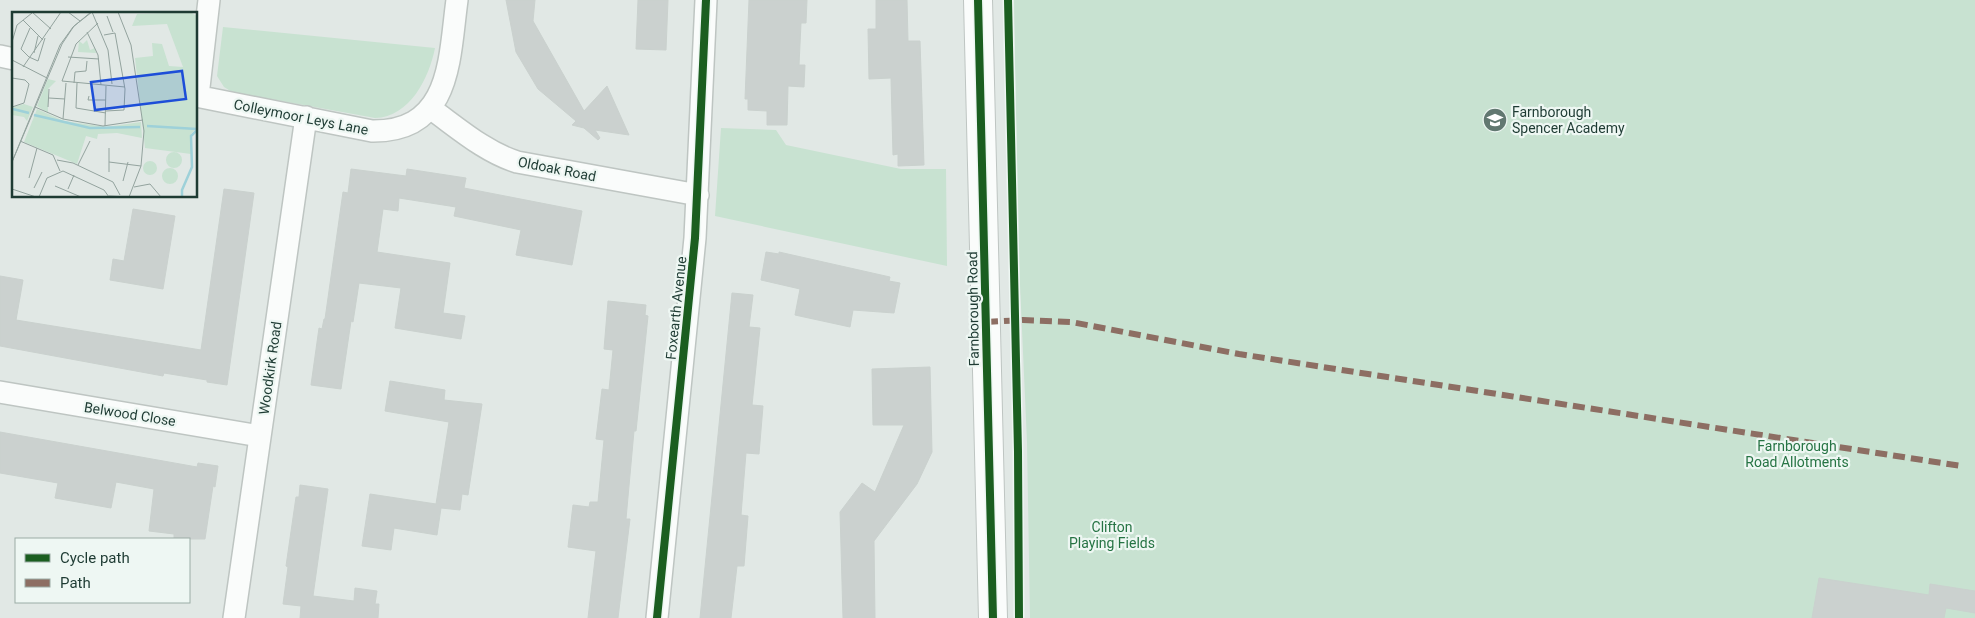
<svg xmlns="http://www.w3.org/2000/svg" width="1975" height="618" viewBox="0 0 1975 618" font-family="Roboto,sans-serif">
<rect width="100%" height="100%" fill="#e1e8e5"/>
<path fill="#c8e2d1" d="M1014 0H1975V618H1030L1027 442 1018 240Z
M223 27 435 48C429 78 410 117 375 118L232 92 224 87 217 76Z
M721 128 776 130 786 145 901 169H946L947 266 715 216Z"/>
<path fill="#cbd1cf" stroke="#cad1ce" d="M506 0H535L533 21 584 111 607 86 629 135 595 130 600 138 598 140 584 128 572 125 576 121 538 89 516 52Z
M638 0H668L666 50 636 49Z
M749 0H807L806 23H801L799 65H805L804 87 788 86 787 125H767V111L748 110V99H745Z
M876 0H907L908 41H920L924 165 898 166V154L893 155 891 78 869 79 868 29H876Z
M351 169 406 176 407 169 466 178 464 188 582 211 572 265 516 255 521 230 454 216 456 207 399 198 398 211 383 209 377 252 450 263 443 313 465 316 461 339 395 328 401 288 359 283 353 322 351 321 341 389 311 385 319 328 322 329 324 319H325L343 192 348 193Z
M224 189 254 193 227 385 207 382V380L164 373 163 376 0 346V276L23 280 16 320 201 350Z
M133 209 175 216 163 289 110 280 113 259 124 261Z
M766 252 779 254V252L890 277 889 281 900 283 894 313 853 310 850 327 795 315 800 289 761 280Z
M732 293 753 295 749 327 760 328 752 405 763 406 759 454 746 453 741 515 748 516 744 566H737L731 618H700Z
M608 301 646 305 645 315 648 316 636 431H634L626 519H630L618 618H588L596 551 568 547 573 505 589 507 590 502H598L604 440 596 439 602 389 609 390 613 350 604 349Z
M930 367 932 452 917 484 874 541 875 618H843L840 512 862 483 875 492 904 425H873L872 369Z
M390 381 445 390 444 400 482 404 468 495 462 494 460 510 441 508 437 535 394 528 391 550 362 546 370 494 436 504 449 422 385 411Z
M0 432 197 467 198 463 218 466 215 487 213 486 205 539H174V534L149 531 154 489 116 482 111 508 55 498 58 483 0 473Z
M300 485 328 489 313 596 354 601 355 588 377 591 375 604H379L378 618H300L301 606 283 604 288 567 286 566 296 497H299Z
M1819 578 1929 595 1930 584 1975 591V613L1946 608 1944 618H1812Z"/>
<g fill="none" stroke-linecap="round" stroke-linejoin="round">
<g stroke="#bec5c2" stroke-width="24">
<path id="minor" d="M0 56 14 59
M196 96 372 131C452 132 449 58 457 0
M198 96 209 0
M430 108C458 128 485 152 517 162L698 195
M0 392 260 436
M234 618 306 117
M657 618 695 238 706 0"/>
</g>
<g stroke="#bec5c2" stroke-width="30">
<path id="tertiary" d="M978 0 993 618"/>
</g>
<use href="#minor" stroke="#fafcfb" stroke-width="21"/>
<use href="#tertiary" stroke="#fafcfb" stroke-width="28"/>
<path stroke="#8d6e63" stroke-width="6" stroke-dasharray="12 6" stroke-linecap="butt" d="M986 322 1023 320 1071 322 1239 354 1961 466"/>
<g stroke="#eef7f3" stroke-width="11">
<path id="cycleway" d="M978 0 993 618
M1008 0 1018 451 1019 618
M657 618 695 238 706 0"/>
</g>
<use href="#cycleway" stroke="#1b5e20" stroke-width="8"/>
</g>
<defs>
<g id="school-disc" transform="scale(1.25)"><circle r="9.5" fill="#627871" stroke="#eef7f3"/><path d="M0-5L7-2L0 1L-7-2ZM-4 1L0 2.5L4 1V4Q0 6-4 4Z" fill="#fff"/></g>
</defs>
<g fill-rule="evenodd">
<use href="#school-disc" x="1495" y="120"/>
</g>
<g text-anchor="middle" stroke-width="4.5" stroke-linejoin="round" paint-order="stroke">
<g font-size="14" fill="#1e3b33" stroke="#eef7f3" text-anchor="start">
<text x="1512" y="117">Farnborough<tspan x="1512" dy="16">Spencer Academy</tspan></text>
</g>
<g font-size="14" fill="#1e3b33" stroke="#eef7f3">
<text transform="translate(301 117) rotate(11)" y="5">Colleymoor Leys Lane</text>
<text transform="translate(557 169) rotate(11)" y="5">Oldoak Road</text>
<text transform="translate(676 308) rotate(-84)" y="5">Foxearth Avenue</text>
<text transform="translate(973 309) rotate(-91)" y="5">Farnborough Road</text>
<text transform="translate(270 368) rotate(-82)" y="5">Woodkirk Road</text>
<text transform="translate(130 414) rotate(9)" y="5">Belwood Close</text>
</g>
<g font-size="14" fill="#267444" stroke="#eef7f3">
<text x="1797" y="451">Farnborough<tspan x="1797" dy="16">Road Allotments</tspan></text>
<text x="1112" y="532">Clifton<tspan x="1112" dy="16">Playing Fields</tspan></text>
</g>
</g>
<g transform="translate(12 12)">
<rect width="185" height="185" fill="#e1e8e5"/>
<path d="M178 0 185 4V115L179 122V142L133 136 123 46 141 44 140 31 150 32 157 54 171 55 155 12 120 14 125 2ZM75 28 78 38 83 36 84 41 66 40 67 29 71 32ZM36 67 44 69 36 77V101L25 94ZM12 92 21 95 15 109 12 105 0 103V95ZM25 97 52 109 94 115 129 110 130 126 105 121 86 122 85 127 74 124 65 152 12 130ZM154 148a8 8 0 1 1 16 0a8 8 0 1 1-16 0ZM131 156a7 7 0 1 1 14 0a7 7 0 1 1-14 0ZM150 164a8 8 0 1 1 16 0a8 8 0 1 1-16 0Z" fill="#c8e2d1"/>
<path fill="none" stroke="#9ed1d9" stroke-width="2.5" d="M1 97 17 101M22 103 78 116 128 115M135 114 185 117M170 185V178L180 155 179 124 185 118"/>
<path fill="none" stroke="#93a39e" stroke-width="1" d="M20 0 39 17M56 0 68 9M80 0 96 38 100 72M106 0 119 33 132 119 129 154 117 185M95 4 101 20M11 8 31 28M86 11 64 32 50 69 113 75M18 16 9 37 17 45 26 49 33 26M75 20 86 43 89 73M92 23 103 21 113 77 112 98 94 99M0 30 5 13 20 1M22 41 26 24M56 45 87 47M0 48 35 66M11 55 49 0M0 66 13 68 17 72 12 91 0 95M62 71 63 60 74 59 75 49M65 71 64 96 94 101M77 84 76 88H94M37 86 53 87M23 95 51 107 91 114 131 108M36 95 37 77M51 107 54 71M93 114 94 74M8 129 41 143 48 159M45 148 61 151 101 170 108 183M0 150 48 33 61 15 79 0M0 150 50 32 62 14 80 0M97 150 129 154M66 153 78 129M97 160V136M17 166 25 136M111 169 116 150M43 174 69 185M122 175 138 172 149 185M22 176 30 160M0 177 24 185M56 177 62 163M97 184 115 185M27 185 35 166 51 159 92 178 97 185"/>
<path fill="#1d4ed8" fill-opacity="0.15" stroke="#1d4ed8" stroke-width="2.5" d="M170 59 174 87 83 98 79 70Z"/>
<rect width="185" height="185" fill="none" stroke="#1e3b33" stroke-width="2.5"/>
</g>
<rect x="15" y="538" width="175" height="65" fill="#eef7f3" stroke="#9baca6"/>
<rect x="25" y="554" width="25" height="8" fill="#1b5e20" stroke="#9baca6"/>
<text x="60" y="563" font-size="15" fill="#1e3b33">Cycle path</text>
<rect x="25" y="579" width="25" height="8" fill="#8d6e63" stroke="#9baca6"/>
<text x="60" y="588" font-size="15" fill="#1e3b33">Path</text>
</svg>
